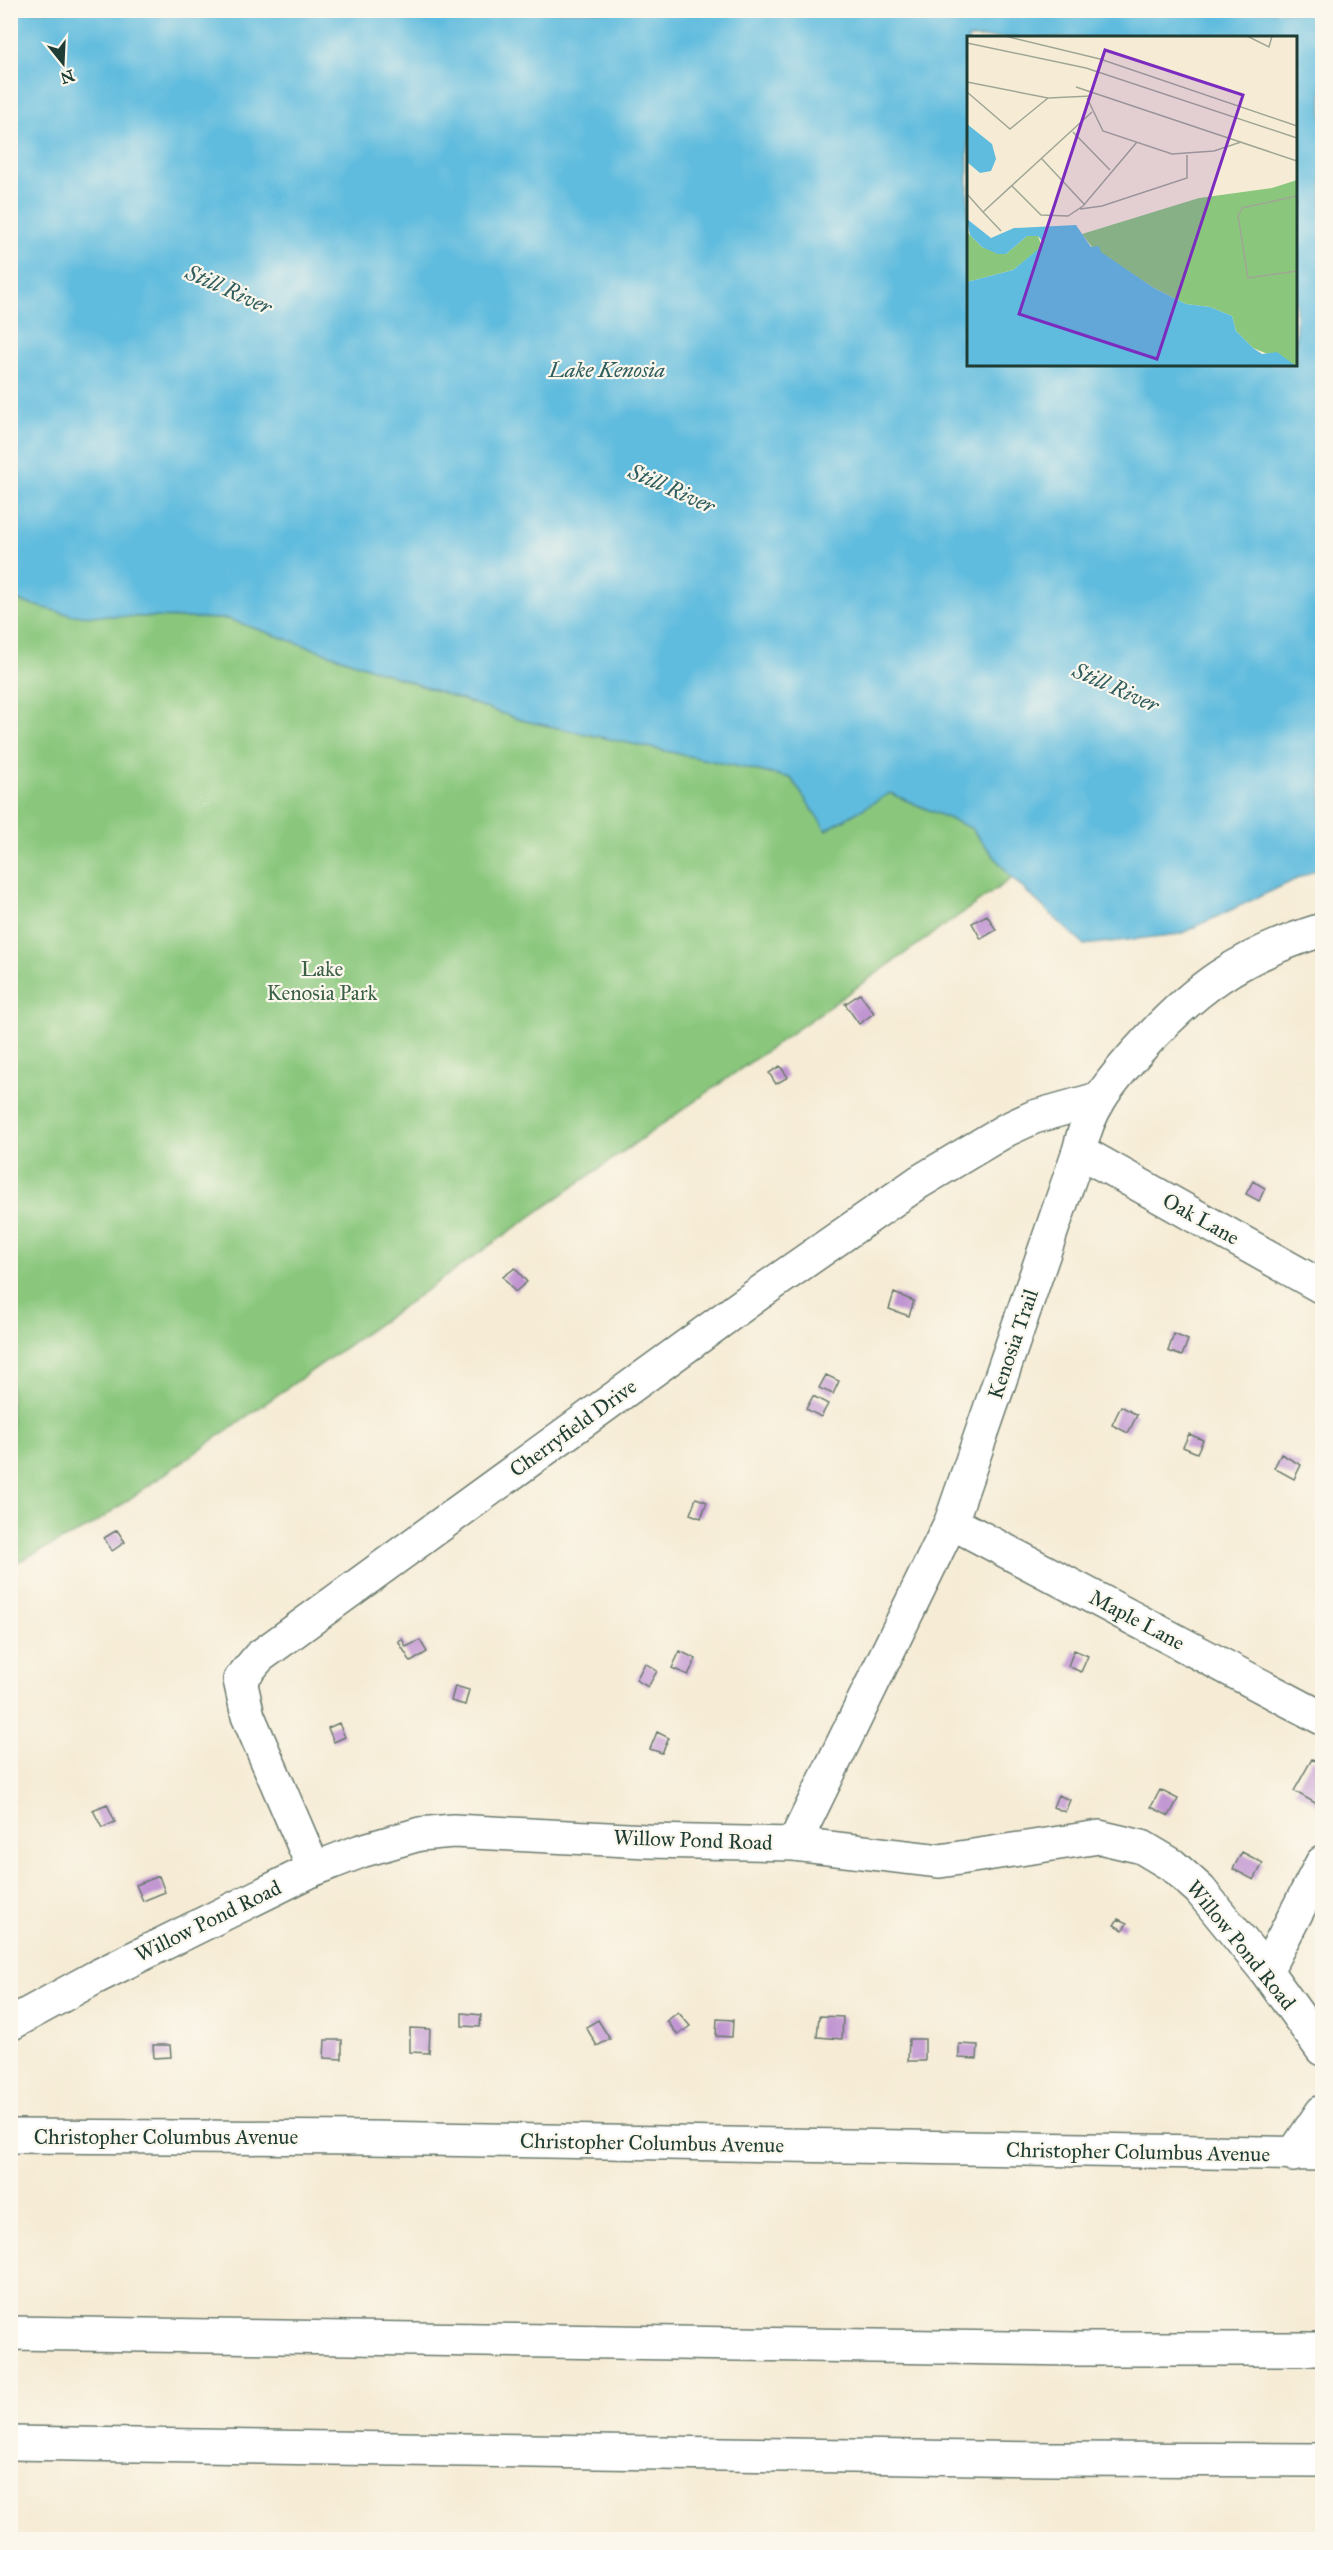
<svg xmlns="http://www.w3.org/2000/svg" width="1333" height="2550" viewBox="0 0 1333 2550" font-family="'IM FELL Great Primer',serif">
<rect width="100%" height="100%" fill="#fbf7ec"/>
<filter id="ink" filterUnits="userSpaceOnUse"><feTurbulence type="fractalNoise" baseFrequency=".0167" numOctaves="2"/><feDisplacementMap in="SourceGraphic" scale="12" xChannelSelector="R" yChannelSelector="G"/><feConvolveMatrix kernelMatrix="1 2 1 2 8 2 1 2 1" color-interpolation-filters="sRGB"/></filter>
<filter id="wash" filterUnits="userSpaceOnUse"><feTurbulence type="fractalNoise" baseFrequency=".008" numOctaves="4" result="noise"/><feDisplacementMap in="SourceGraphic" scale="24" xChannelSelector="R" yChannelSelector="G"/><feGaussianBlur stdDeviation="1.35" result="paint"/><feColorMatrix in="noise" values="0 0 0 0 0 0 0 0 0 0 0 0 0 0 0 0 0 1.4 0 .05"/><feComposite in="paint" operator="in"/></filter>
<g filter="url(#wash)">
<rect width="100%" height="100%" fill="#f6ecd6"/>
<path fill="#8ac77d" stroke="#548258" stroke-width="1.5" d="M11 599 71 615 228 619 521 720 791 778 827 830 889 793 971 828 1012 878 91 1526 11 1565Z"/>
<path fill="#60bcde" stroke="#407c89" stroke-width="1.5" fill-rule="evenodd" d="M10 11H1322V867L1180 934 1084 945 1012 878 971 828 890 793 826 830 791 778 521 720 228 619 71 615 11 599ZM968 38H1296V364H968Z"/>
<g id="blocks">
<path fill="#c195d2" d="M987 915 996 930 981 939 972 923Z
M860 994 874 1013 859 1024 845 1004Z
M780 1066 788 1077 776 1084 769 1073Z
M1253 1181 1265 1188 1259 1201 1246 1194Z
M515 1268 527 1282 515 1292 503 1277Z
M894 1293 914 1301 909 1316 889 1309Z
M1174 1334 1188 1340 1182 1356 1168 1351Z
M826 1375 839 1381 833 1394 819 1388Z
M813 1396 828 1404 821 1417 806 1409Z
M1121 1406 1137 1415 1128 1433 1112 1425Z
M1189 1434 1203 1440 1197 1453 1183 1447Z
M1281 1454 1301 1465 1294 1479 1274 1468Z
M696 1498 707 1502 701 1518 690 1514Z
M117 1530 125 1542 112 1551 104 1538Z
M402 1639 406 1647 420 1640 427 1652 411 1662 398 1641Z
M1074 1650 1088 1656 1081 1672 1068 1666Z
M680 1651 696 1659 688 1675 672 1668Z
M645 1663 657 1671 648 1687 636 1680Z
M455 1686 469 1690 465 1705 451 1701Z
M339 1723 345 1737 334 1742 328 1728Z
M657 1732 669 1738 662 1753 650 1749Z
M1312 1759 1322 1764V1807L1294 1791Z
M1160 1790 1178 1799 1169 1816 1151 1807Z
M1058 1795 1070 1800 1065 1812 1053 1807Z
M107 1804 115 1822 102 1828 93 1810Z
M1242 1852 1263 1863 1254 1880 1233 1869Z
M159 1876 165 1892 143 1901 136 1885Z
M1118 1919 1127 1923 1123 1930 1114 1925Z
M678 2012 690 2026 678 2035 667 2021Z
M462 2013 481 2015 480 2027 462 2026Z
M819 2016 843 2017 842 2039 817 2037Z
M717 2019 733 2020 732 2037 716 2036Z
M598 2020 610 2039 597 2046 586 2027Z
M410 2028 430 2029 429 2053 410 2052Z
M909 2039H925V2061H908Z
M325 2040H342V2059L324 2058Z
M959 2044 978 2045 977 2059 959 2058Z
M153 2045H170L171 2057 154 2058Z"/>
</g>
</g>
<g filter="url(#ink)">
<use href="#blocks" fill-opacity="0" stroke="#6a7a6d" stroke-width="1.5"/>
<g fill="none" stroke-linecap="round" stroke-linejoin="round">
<g stroke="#6a7a6d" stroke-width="36">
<path id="minor" d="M1079 1151 1322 1287
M951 1522 1322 1718
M794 1844 951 1522 1079 1151C1089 1108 1107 1086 1135 1054 1194 988 1238 956 1322 930
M314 1869 248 1716 240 1680 259 1657 758 1294 919 1182 1006 1130 1034 1117 1098 1099
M1266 1971 1322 1863
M10 2024 96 1977 314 1869 361 1851 420 1834 453 1831 647 1841 794 1844 940 1861 1099 1837 1142 1847 1172 1865 1200 1890 1266 1971 1322 2049
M10 2136 369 2138 1322 2154
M1293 2155 1322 2112"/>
</g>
<g stroke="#6a7a6d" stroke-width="36">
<path id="highway" d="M10 2333 1077 2349H1322
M10 2443 1049 2459 1322 2460"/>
</g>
<use href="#minor" stroke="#fff" stroke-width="33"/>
<use href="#highway" stroke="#fff" stroke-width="33"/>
</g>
</g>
<g text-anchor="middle" stroke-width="4.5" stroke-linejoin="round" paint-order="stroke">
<g font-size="21" fill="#3a6046" stroke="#fbf7ec">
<text x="322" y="976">Lake<tspan x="322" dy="24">Kenosia Park</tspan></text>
</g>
<g font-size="21" fill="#1f3d34" stroke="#fbf7ec">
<text transform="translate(1201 1219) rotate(29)" y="7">Oak Lane</text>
<text transform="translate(1013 1344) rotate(-71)" y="7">Kenosia Trail</text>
<text transform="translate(573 1428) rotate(-36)" y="7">Cherryfield Drive</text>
<text transform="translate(1137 1620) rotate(28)" y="7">Maple Lane</text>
<text transform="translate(693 1840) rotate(2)" y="7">Willow Pond Road</text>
<text transform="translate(208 1921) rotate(-26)" y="7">Willow Pond Road</text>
<text transform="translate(1241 1945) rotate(51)" y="7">Willow Pond Road</text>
<text x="166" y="2144">Christopher Columbus Avenue</text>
<text transform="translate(652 2143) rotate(1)" y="7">Christopher Columbus Avenue</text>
<text transform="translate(1138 2152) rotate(1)" y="7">Christopher Columbus Avenue</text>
</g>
<g font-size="22" font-style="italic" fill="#2f5d5e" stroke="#fbf7ec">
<text transform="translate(229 289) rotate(24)" y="8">Still River</text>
<text x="607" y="377">Lake Kenosia</text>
<text transform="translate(672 488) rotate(24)" y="8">Still River</text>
<text transform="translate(1116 687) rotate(24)" y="8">Still River</text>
</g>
</g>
<g transform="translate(967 36)">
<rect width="330" height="330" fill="#f6ecd6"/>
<path d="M330 144V330L286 312 269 295 265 280 243 271 219 268 187 252 125 211 115 198 232 162 305 152ZM0 196 15 211 39 218 60 200H71L75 211 46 234 0 246Z" fill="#8ac77d"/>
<path d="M0 88 25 108 29 123 24 135 13 137 0 126ZM0 183 24 202 47 192 109 189 124 211 132 210 134 216 187 252 219 268 243 271 265 280 269 295 286 312 295 318 310 316 329 330H0V246L46 234 74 211 75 205 71 200H60L39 218H31L15 211 3 199Z" fill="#60bcde"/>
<path fill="none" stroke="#a0a695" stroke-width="1.5" d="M38 0 133 23 330 90M280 0 302 11 305 0M0 7 119 32 330 102M0 46 81 62 124 60M109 51 330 125M0 56 43 93 81 62M120 62 136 95 205 118 247 115 274 106M106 96 143 134M75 123 117 168M45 150 74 179 101 180 116 170 170 106M0 158 16 176 125 76M330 160 275 172 271 180 281 242 330 235M113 173 135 170 220 142V119M16 176 34 195"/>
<path fill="#7b2cbf" fill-opacity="0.15" stroke="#7b2cbf" stroke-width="3" d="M138 14 276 59 190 323 52 278Z"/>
<rect width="330" height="330" fill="none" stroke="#1f3d34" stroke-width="3"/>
</g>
<rect width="1333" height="2550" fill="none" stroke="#fbf7ec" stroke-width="36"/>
<g transform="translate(63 63) rotate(162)" stroke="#fbf7ec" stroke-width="4.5" paint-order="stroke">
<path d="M0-4.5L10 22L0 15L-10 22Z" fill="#1f3d34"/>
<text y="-9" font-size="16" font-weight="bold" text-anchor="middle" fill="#1f3d34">N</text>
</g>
</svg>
